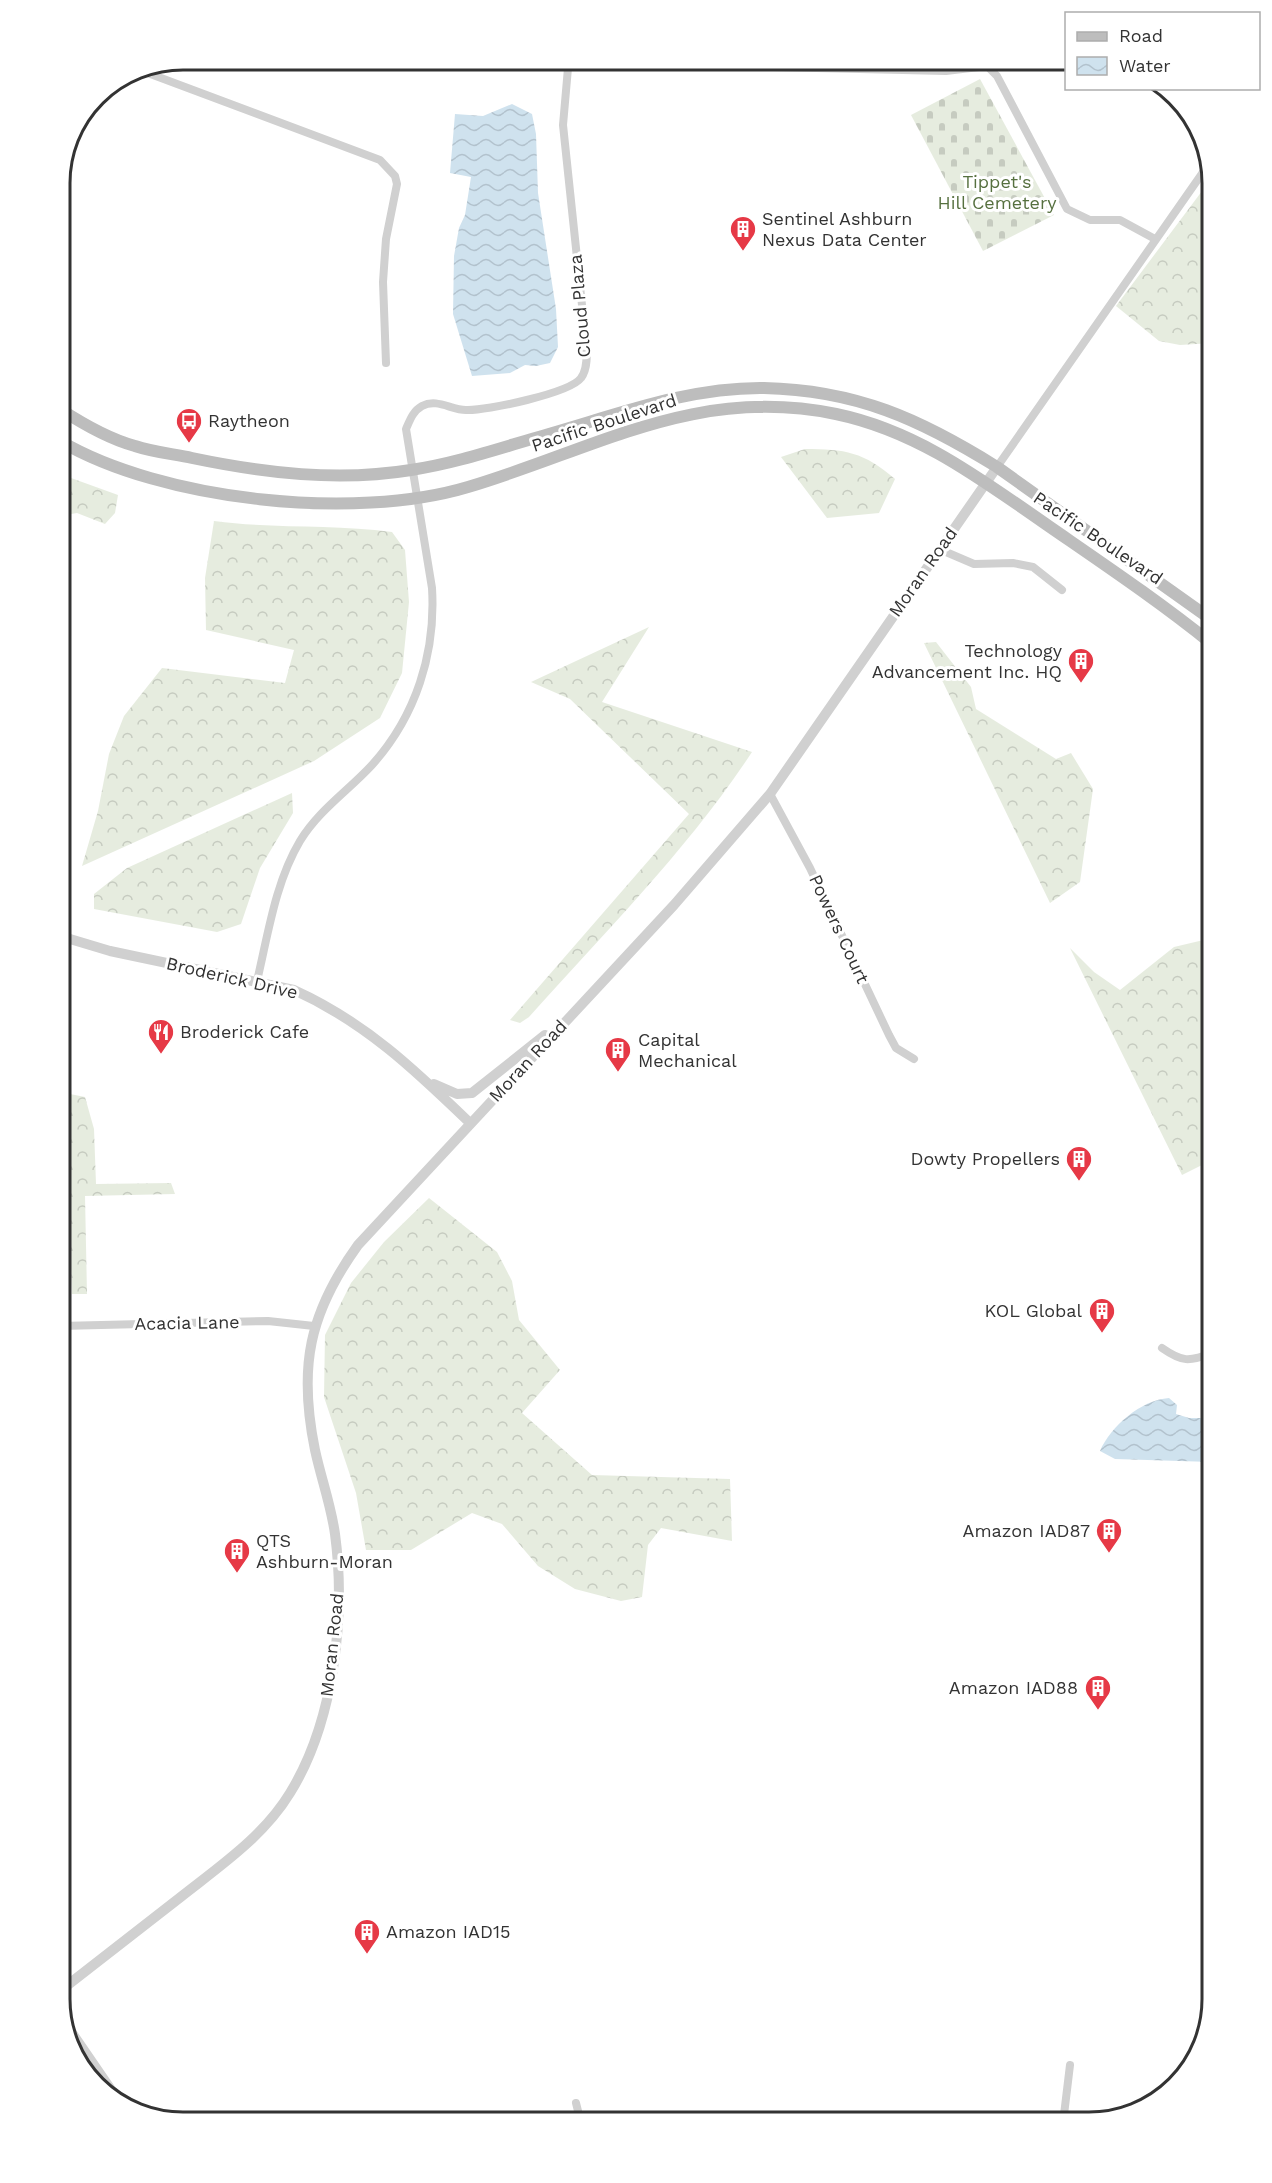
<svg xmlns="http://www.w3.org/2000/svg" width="1272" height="2183" viewBox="0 0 1272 2183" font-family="'Work Sans',sans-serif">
<defs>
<pattern id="forest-crowns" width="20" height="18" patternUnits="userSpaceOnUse" patternTransform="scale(1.5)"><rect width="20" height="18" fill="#e6ecdf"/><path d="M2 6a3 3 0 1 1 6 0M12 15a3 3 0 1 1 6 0" fill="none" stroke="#c6cbc0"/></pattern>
<pattern id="cemetery-stones" width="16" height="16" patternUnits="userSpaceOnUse" patternTransform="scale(1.5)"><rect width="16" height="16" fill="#e6ecdf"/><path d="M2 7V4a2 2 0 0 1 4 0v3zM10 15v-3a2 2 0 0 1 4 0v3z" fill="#c6cbc0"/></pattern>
<pattern id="water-waves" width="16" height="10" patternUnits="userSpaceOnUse" patternTransform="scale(1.5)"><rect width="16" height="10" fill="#cfe2ee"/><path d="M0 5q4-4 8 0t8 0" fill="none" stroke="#b2c2cd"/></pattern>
</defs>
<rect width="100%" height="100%" fill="#fff"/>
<path fill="url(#forest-crowns)" d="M1211 179 1212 343 1180 345 1159 341 1116 306Z
M805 449C845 449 864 452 895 479L879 513 827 518 781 457Z
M60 474 118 495 115 513 105 524 77 513 60 516Z
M214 521C273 529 333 524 392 532L405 550 409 602 402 673 380 718 314 761 82 866 98 811 109 754 124 716 162 668 285 683 294 650 206 630 205 578Z
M649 627 602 702 752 752C689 848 606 931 529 1017L520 1023 510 1020 689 814 570 699 531 682Z
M936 642 971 687 976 709 1056 759 1071 753 1093 789 1080 882 1050 903 924 643Z
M292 793 293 813 260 868 241 924 217 932 94 909V894L127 868Z
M1212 938V1160L1182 1175 1070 948 1094 972 1120 990 1174 947Z
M60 1092 85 1097 94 1129 96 1184 171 1183 175 1194 85 1196 87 1294H72L68 1190 60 1189Z
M429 1198 497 1252 512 1281 519 1320 560 1370 522 1413 592 1475 730 1479 732 1541 661 1528 648 1545 642 1597 621 1601 575 1589 538 1566 502 1524 472 1513 411 1550H366L356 1493 324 1397 325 1335 351 1283 384 1242Z"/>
<path fill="url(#cemetery-stones)" d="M980 79 1054 215 983 251 911 115Z"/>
<path fill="url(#water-waves)" d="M512 104 532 114 536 134 538 193 556 309 558 347 550 363 536 366 525 365 510 373 472 376 453 314 454 256 459 228 465 215 471 177 450 173 455 114 483 116Z
M1169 1398 1177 1405 1176 1414 1189 1418H1212V1462L1115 1459 1100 1451C1111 1426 1141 1400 1169 1398Z"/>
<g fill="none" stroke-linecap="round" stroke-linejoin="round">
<path stroke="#d0d0d0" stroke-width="8" d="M724 66 946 71 987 66 997 76 1067 209 1090 220H1120L1155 239
M137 69 380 160 395 176 397 184 386 239 383 282 386 363
M997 467 1208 165
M939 549 974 564 1013 563 1033 567 1062 590
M770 794 810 868 889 1035 896 1048 914 1059
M257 981C268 935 275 883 300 841 319 810 348 791 372 765 416 716 436 653 432 588L406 429C410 420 413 411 422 406 437 398 451 410 466 410 486 411 570 393 581 378 588 369 587 354 586 343L563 125 568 68
M60 1326 268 1321 314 1326
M1162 1348C1182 1362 1189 1362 1212 1353
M65 2021 122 2104
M576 2103 581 2123
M1063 2123 1070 2065"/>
<path stroke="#d0d0d0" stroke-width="10" d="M60 936 110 951 294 990C365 1022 415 1070 470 1123
M434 1084 457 1094 472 1093 545 1035
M60 1991C101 1959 141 1928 182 1896 220 1866 264 1836 290 1793 334 1722 346 1616 335 1534 331 1505 321 1478 315 1450 298 1367 309 1313 358 1245L674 905 770 794 997 467"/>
<path stroke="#bdbdbd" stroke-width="12" d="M60 409C83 424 109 439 135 446 153 452 173 454 192 458 264 473 338 482 411 470 458 463 503 447 549 434 619 414 689 387 764 388 856 390 920 419 997 467L1212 620
M60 441C162 501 355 521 468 487 596 449 696 385 836 414 918 431 982 480 1050 527 1105 565 1160 602 1212 644"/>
</g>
<defs>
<g id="building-pin" transform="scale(1.35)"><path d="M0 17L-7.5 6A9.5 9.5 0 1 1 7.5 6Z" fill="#e63946" stroke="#fff"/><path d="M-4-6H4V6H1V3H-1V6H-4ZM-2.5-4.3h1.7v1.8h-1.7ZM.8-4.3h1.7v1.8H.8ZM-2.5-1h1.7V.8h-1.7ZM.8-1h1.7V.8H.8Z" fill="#fff"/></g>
<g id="bus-pin" transform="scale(1.35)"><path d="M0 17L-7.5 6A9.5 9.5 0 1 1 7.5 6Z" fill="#e63946" stroke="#fff"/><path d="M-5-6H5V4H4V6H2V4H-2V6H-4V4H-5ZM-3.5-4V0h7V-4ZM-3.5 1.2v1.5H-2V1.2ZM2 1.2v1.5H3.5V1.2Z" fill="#fff"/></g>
<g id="restaurant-pin" transform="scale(1.35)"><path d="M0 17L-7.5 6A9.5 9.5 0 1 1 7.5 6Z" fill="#e63946" stroke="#fff"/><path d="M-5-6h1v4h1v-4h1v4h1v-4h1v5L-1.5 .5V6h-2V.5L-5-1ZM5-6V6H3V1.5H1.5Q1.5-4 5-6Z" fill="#fff"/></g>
</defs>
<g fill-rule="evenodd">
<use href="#building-pin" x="743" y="229"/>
<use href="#bus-pin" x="189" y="421"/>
<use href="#building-pin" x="1081" y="661"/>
<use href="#restaurant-pin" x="161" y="1032"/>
<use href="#building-pin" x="618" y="1050"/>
<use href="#building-pin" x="1079" y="1159"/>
<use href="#building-pin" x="1102" y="1311"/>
<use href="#building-pin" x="1109" y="1531"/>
<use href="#building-pin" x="237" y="1551"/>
<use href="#building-pin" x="1098" y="1688"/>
<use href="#building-pin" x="367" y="1932"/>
</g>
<g text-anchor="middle" stroke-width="6" stroke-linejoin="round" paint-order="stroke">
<g font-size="18" fill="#56703f" stroke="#fff">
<text x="997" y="188">Tippet's<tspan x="997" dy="21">Hill Cemetery</tspan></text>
</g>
<g font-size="18" fill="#333" stroke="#fff" text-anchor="start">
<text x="762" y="225">Sentinel Ashburn<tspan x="762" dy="21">Nexus Data Center</tspan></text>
<text x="208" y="427">Raytheon</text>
<text x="1062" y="657" text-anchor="end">Technology<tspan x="1062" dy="21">Advancement Inc. HQ</tspan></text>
<text x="180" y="1038">Broderick Cafe</text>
<text x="638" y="1046">Capital<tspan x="638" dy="21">Mechanical</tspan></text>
<text x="1060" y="1165" text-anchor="end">Dowty Propellers</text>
<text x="1082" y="1317" text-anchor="end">KOL Global</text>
<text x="1090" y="1537" text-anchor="end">Amazon IAD87</text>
<text x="256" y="1547">QTS<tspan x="256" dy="21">Ashburn-Moran</tspan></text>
<text x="1078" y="1694" text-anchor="end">Amazon IAD88</text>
<text x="386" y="1938">Amazon IAD15</text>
</g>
<g font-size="18" fill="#333" stroke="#fff">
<text transform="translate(580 306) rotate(-95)" y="6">Cloud Plaza</text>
<text transform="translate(604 423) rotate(-18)" y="6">Pacific Boulevard</text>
<text transform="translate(1098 538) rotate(34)" y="6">Pacific Boulevard</text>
<text transform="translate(923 572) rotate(-55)" y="6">Moran Road</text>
<text transform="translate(839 929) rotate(65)" y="6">Powers Court</text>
<text transform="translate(232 978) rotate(13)" y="6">Broderick Drive</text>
<text transform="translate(528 1061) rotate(-47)" y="6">Moran Road</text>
<text transform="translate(187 1323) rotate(-1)" y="6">Acacia Lane</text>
<text transform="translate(332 1645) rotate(-84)" y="6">Moran Road</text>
</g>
</g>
<path d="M0 0H1272V2183H0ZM183 70H1089A113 113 0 0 1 1202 183V1999A113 113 0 0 1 1089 2112H183A113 113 0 0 1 70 1999V183A113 113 0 0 1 183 70Z" fill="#fff" fill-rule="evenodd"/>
<path fill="none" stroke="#333" stroke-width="3" d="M183 70H1089A113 113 0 0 1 1202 183V1999A113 113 0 0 1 1089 2112H183A113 113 0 0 1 70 1999V183A113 113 0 0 1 183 70Z"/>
<rect x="1065" y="12" width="195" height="78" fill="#ffffff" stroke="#adadad" stroke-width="1.5"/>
<rect x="1077" y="32" width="30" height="9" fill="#bdbdbd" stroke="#adadad" stroke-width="1.5"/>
<text x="1119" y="42" font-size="18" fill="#333333">Road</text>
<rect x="1077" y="57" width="30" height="18" fill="url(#water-waves)" stroke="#adadad" stroke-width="1.5"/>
<text x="1119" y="72" font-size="18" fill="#333333">Water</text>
</svg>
